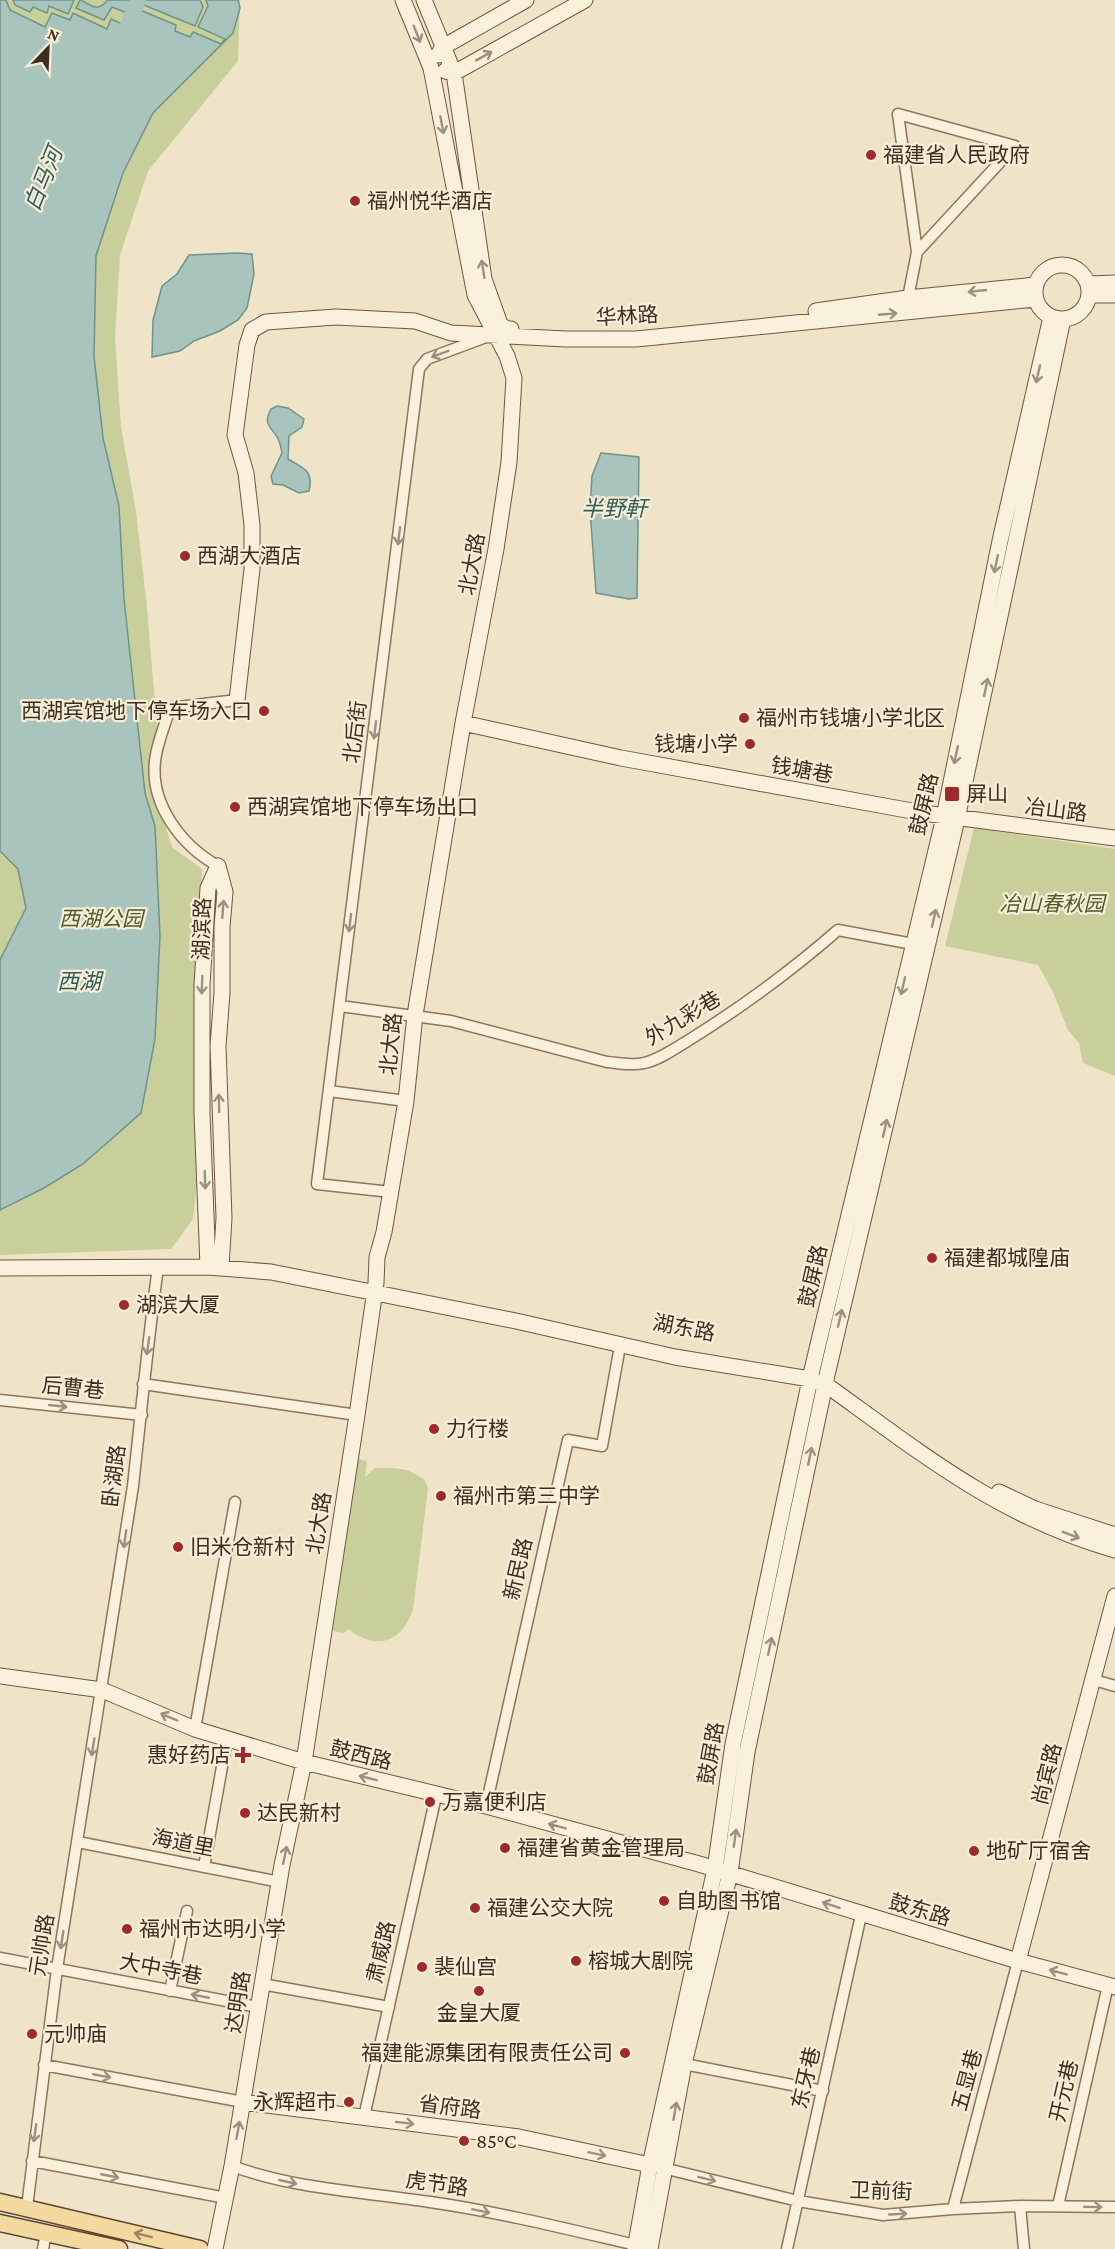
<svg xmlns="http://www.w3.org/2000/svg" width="1115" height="2249" viewBox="0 0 1115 2249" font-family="'Crimson Pro','Noto Sans SC',serif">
<rect width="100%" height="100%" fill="#f0e4c8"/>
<path fill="#c9cf9b" d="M0 0H240L238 61 148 171 120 255 115 337 121 427 136 511 146 598 157 724 153 787 172 847 202 869 198 1176 193 1219 171 1249 0 1255Z
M974 828 1115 849V1076L1083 1063 1079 1043 1068 1030 1053 992 1038 965 945 946Z
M358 1459 367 1461 365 1477 375 1468H394L407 1470 424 1479 428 1488 413 1610C401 1643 377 1651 348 1629L344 1633 333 1631Z"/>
<path fill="#a9c4bc" stroke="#6f938a" stroke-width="1.5" d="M0 0H6L10 10 45 27 52 13 70 20 73 13 107 29 111 19 127 26 135 8 176 25 175 31 190 37 193 32 221 44 225 39 198 27 208 6 206 0H238L240 8 233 33 153 113 123 173 96 256 94 356 103 438 119 506 124 599 145 793 155 826 160 936 155 1039 141 1113 83 1164 44 1188 0 1210V960L26 908 18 869 0 851Z
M13 0H74L68 14 49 6 47 13 33 7 30 12 15 5Z
M80 0C92 4 95 14 108 0H200L203 7 195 26 134 1 127 13 112 7 104 20 76 8Z
M237 253 252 254 254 274 247 308 238 320 220 331 194 341 180 351 152 357 153 320 162 286 177 274 189 255Z
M277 406 288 408 304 419 302 427 289 436 288 459C303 468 314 470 309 491L299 493 283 485 273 484 271 476 282 453C281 448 280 441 277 437 270 426 263 424 271 409Z
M601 453 639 457 637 598 629 599 596 593 590 509 592 476Z"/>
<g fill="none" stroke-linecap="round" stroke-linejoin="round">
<path stroke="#a9c4bc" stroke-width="16" d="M124 36 138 0"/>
<g stroke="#8d765c" stroke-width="13">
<path id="street" d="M908 298 917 252 1015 146 898 114 917 252
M218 866C182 846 150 805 155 761 157 743 165 725 170 708L237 700
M340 1006 451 1021 607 1062C619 1063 632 1066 644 1063 659 1060 676 1048 689 1040 742 1007 791 971 838 930L913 944
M329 1091 406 1101
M391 1192 317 1184 419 369 427 359 486 337
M143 1384 357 1415
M0 1400 142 1415
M1094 1680 1115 1686
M195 1729 235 1502
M486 1806 568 1440 602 1446 620 1346
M78 1842 280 1882
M204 1867 227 1739
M0 1958 258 2007
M262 1984 389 2007
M170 1991 187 1911
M684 2064 823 2091
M44 2065 243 2102
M364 2117 436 1796
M32 2161 226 2198
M232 2166C295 2189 364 2192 430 2202 500 2212 571 2230 640 2246
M659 2167 798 2201 883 2215 953 2209 1020 2206 1115 2207
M1020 2206 1024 2249
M1058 2206 1108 1985
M27 2207 57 1969 133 1486C141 1413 148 1340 158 1267
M953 2209 1018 1961
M43 2249 46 2233
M787 2249 861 1915"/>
</g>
<g stroke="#6f573f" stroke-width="17">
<path id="secondary" d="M424 0 454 73 484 279 500 324 506 329H511
M438 55 443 47 526 0
M445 71 454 73 585 0
M1035 292a27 27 0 1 1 54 0a27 27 0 1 1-54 0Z
M1088 284 1115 283
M1089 295H1115
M816 311 908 298 1035 285
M237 700 252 569V525L246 473 235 435 247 345 252 330 266 322 336 317 415 321 451 333 566 339H636L1035 299
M463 723 621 758 923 813 1115 838
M218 866 225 892 222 927V993L218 1046 224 1218 221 1267
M208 1267 202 1113V985L208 888 218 866
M0 1268 208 1267 271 1272 516 1321 675 1357 810 1379 825 1384C921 1453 999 1517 1115 1550
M999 1492 1035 1509 1115 1535
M0 1676 102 1690 195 1729 304 1762 486 1806 699 1864 1018 1961 1115 1987
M1018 1961 1115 1596
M243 2102 519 2137 650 2165
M215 2249 232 2166 282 1865 304 1762 357 1415 376 1283 377 1257 384 1232 406 1101 415 1015 463 723 496 549 509 462 514 378 507 356 475 295 431 68 403 0
M635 2249 650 2165 715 1869 733 1744 812 1370 944 817 1000 541 1051 317
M650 2249 684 2064 730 1873 747 1752 827 1375 957 819 1063 319"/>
</g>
<g stroke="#5b4430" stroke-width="19">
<path id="primary" d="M0 2202 200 2249
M0 2223 119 2249"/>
</g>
<use href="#street" stroke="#faf1dc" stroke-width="10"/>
<use href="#secondary" stroke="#faf1dc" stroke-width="15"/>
<use href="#primary" stroke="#f3d9a0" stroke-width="16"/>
</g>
<defs><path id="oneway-shaft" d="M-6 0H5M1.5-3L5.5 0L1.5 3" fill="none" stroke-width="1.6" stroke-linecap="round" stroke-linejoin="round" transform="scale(1.5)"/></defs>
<g stroke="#9c907e">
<use href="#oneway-shaft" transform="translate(417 34) rotate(68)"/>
<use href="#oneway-shaft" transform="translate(484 56) rotate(-29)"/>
<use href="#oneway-shaft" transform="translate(442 125) rotate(79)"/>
<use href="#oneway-shaft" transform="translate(483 269) rotate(-99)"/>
<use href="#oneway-shaft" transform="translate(977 291) rotate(174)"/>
<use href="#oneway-shaft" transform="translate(888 314) rotate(-5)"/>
<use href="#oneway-shaft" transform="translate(440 354) rotate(159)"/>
<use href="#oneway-shaft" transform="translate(1038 374) rotate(103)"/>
<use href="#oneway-shaft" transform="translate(399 536) rotate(97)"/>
<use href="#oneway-shaft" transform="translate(996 564) rotate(102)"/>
<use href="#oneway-shaft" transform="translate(986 687) rotate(-78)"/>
<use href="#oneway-shaft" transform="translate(375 730) rotate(97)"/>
<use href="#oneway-shaft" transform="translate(956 755) rotate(102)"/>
<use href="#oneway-shaft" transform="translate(223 909) rotate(-85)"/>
<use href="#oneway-shaft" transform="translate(934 918) rotate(-77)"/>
<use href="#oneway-shaft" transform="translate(350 923) rotate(97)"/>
<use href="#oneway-shaft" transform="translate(202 985) rotate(92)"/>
<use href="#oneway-shaft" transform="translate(903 986) rotate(103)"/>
<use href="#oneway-shaft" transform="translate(219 1103) rotate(-91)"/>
<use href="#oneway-shaft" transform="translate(885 1128) rotate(-77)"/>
<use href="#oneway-shaft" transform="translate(205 1180) rotate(88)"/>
<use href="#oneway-shaft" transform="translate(840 1318) rotate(-77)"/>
<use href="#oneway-shaft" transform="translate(148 1346) rotate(98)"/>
<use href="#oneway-shaft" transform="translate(58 1406) rotate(6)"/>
<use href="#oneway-shaft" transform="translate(810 1456) rotate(-78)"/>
<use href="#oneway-shaft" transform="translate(1071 1535) rotate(21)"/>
<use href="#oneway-shaft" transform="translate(125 1539) rotate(98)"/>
<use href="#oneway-shaft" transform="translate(770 1646) rotate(-78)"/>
<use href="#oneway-shaft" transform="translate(169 1717) rotate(-157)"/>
<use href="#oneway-shaft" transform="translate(93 1747) rotate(99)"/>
<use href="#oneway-shaft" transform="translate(368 1778) rotate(-166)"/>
<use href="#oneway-shaft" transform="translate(557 1826) rotate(-165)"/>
<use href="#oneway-shaft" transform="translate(735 1838) rotate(-82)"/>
<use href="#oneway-shaft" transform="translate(285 1855) rotate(-78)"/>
<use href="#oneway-shaft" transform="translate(831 1905) rotate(-162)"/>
<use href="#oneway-shaft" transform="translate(62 1940) rotate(99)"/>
<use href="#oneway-shaft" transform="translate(1058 1972) rotate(-165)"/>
<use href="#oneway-shaft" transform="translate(200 1996) rotate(-169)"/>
<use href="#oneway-shaft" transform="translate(102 2076) rotate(11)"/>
<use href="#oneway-shaft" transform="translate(675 2111) rotate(-80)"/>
<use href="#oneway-shaft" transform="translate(405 2123) rotate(7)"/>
<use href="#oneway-shaft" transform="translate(238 2130) rotate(-80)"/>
<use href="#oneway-shaft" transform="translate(35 2133) rotate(98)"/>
<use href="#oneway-shaft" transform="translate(597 2154) rotate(12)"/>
<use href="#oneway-shaft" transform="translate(110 2176) rotate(11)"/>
<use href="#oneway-shaft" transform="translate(707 2179) rotate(14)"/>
<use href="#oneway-shaft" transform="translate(288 2182) rotate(13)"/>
<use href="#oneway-shaft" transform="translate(1093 2207) rotate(1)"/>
<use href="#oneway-shaft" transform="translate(481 2211) rotate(12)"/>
<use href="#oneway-shaft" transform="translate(898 2214) rotate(-3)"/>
</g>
<use stroke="#988460" href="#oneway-shaft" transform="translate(143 2235) rotate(-166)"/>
<g fill="#9e2a2b" stroke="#f7eed8" stroke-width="2">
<circle cx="871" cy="155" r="6"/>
<circle cx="355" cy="201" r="6"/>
<circle cx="185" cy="556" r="6"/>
<circle cx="264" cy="711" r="6"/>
<circle cx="744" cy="718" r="6"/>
<circle cx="750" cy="744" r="6"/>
<rect x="944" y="786" width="16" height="16" rx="3"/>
<circle cx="235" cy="807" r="6"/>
<circle cx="932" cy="1258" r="6"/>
<circle cx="124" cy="1305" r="6"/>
<circle cx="434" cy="1429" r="6"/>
<circle cx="441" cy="1496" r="6"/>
<circle cx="178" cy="1547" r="6"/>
<path d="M240 1746h6v6h6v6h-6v6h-6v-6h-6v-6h6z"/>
<circle cx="430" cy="1802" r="6"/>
<circle cx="245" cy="1813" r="6"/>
<circle cx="505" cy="1848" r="6"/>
<circle cx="974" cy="1851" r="6"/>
<circle cx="664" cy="1901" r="6"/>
<circle cx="475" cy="1908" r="6"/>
<circle cx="127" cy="1929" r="6"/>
<circle cx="576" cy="1961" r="6"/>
<circle cx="422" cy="1967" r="6"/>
<circle cx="479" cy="1991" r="6"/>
<circle cx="32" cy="2034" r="6"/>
<circle cx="625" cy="2053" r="6"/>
<circle cx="349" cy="2102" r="6"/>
<circle cx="464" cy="2141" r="6"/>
</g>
<g text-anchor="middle" stroke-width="4.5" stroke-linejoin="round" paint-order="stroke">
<g font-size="21" fill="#3d2e20" stroke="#f7eed8" text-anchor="start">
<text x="883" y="162">福建省人民政府</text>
<text x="367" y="208">福州悦华酒店</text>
<text x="197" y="563">西湖大酒店</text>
<text x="252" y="718" text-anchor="end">西湖宾馆地下停车场入口</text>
<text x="756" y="725">福州市钱塘小学北区</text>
<text x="738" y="751" text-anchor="end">钱塘小学</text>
<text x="966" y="801">屏山</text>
<text x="247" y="814">西湖宾馆地下停车场出口</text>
<text x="944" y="1265">福建都城隍庙</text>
<text x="136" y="1312">湖滨大厦</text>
<text x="446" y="1436">力行楼</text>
<text x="453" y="1503">福州市第三中学</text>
<text x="190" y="1554">旧米仓新村</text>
<text x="231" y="1762" text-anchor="end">惠好药店</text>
<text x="442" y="1809">万嘉便利店</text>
<text x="257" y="1820">达民新村</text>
<text x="517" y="1855">福建省黄金管理局</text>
<text x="986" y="1858">地矿厅宿舍</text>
<text x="676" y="1908">自助图书馆</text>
<text x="487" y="1915">福建公交大院</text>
<text x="139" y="1936">福州市达明小学</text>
<text x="588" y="1968">榕城大剧院</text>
<text x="434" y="1974">裴仙宫</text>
<text x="479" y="2020" text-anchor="middle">金皇大厦</text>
<text x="44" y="2041">元帅庙</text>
<text x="613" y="2060" text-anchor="end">福建能源集团有限责任公司</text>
<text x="337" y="2109" text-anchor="end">永辉超市</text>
<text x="476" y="2148">85°C</text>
</g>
<g font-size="21" fill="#3d2e20" stroke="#f7eed8">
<text transform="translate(627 316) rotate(-3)" y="7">华林路</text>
<text transform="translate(472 564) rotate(-80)" y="7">北大路</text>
<text transform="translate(355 732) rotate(-83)" y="7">北后街</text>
<text transform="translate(802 770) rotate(10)" y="7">钱塘巷</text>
<text transform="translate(924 804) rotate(-77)" y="7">鼓屏路</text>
<text transform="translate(1056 810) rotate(7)" y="7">冶山路</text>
<text transform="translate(202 929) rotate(-88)" y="7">湖滨路</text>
<text transform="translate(683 1018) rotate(-31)" y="7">外九彩巷</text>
<text transform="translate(391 1044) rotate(-84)" y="7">北大路</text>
<text transform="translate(813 1276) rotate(-77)" y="7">鼓屏路</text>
<text transform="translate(684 1328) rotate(11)" y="7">湖东路</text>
<text transform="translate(73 1388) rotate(6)" y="7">后曹巷</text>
<text transform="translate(114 1476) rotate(-83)" y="7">卧湖路</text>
<text transform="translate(319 1523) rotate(-81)" y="7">北大路</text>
<text transform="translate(518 1569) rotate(-77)" y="7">新民路</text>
<text transform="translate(711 1753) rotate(-80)" y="7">鼓屏路</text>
<text transform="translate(361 1755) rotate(14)" y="7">鼓西路</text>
<text transform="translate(1047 1774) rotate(-76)" y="7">尚宾路</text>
<text transform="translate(183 1843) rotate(11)" y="7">海道里</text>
<text transform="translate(920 1910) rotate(17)" y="7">鼓东路</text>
<text transform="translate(42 1945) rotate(-81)" y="7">元帅路</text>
<text transform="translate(381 1952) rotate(-77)" y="7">肃威路</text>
<text transform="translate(161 1969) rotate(11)" y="7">大中寺巷</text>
<text transform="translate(238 2002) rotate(-81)" y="7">达明路</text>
<text transform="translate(806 2078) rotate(-77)" y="7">东牙巷</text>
<text transform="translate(967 2080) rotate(-75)" y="7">五显巷</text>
<text transform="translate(1064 2091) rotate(-77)" y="7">开元巷</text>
<text transform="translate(450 2107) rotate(7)" y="7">省府路</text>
<text transform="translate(437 2184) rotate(8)" y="7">虎节路</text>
<text transform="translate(881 2191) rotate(2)" y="7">卫前街</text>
</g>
<g font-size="21" font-style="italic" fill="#4d5a26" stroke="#f7eed8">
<text x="1052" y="911">冶山春秋园</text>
<text x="101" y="926">西湖公园</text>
</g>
<g font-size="22" font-style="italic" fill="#2f5d5a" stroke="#f7eed8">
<text transform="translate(43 179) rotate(-68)" y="8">白马河</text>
<text x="614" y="516">半野軒</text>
<text x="79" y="989">西湖</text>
</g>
</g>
<g transform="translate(48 48) rotate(23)" stroke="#f7eed8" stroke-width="4.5" paint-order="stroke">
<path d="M0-4.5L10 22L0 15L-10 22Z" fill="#3d2e20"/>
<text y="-9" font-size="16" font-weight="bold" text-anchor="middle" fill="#3d2e20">N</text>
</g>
</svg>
